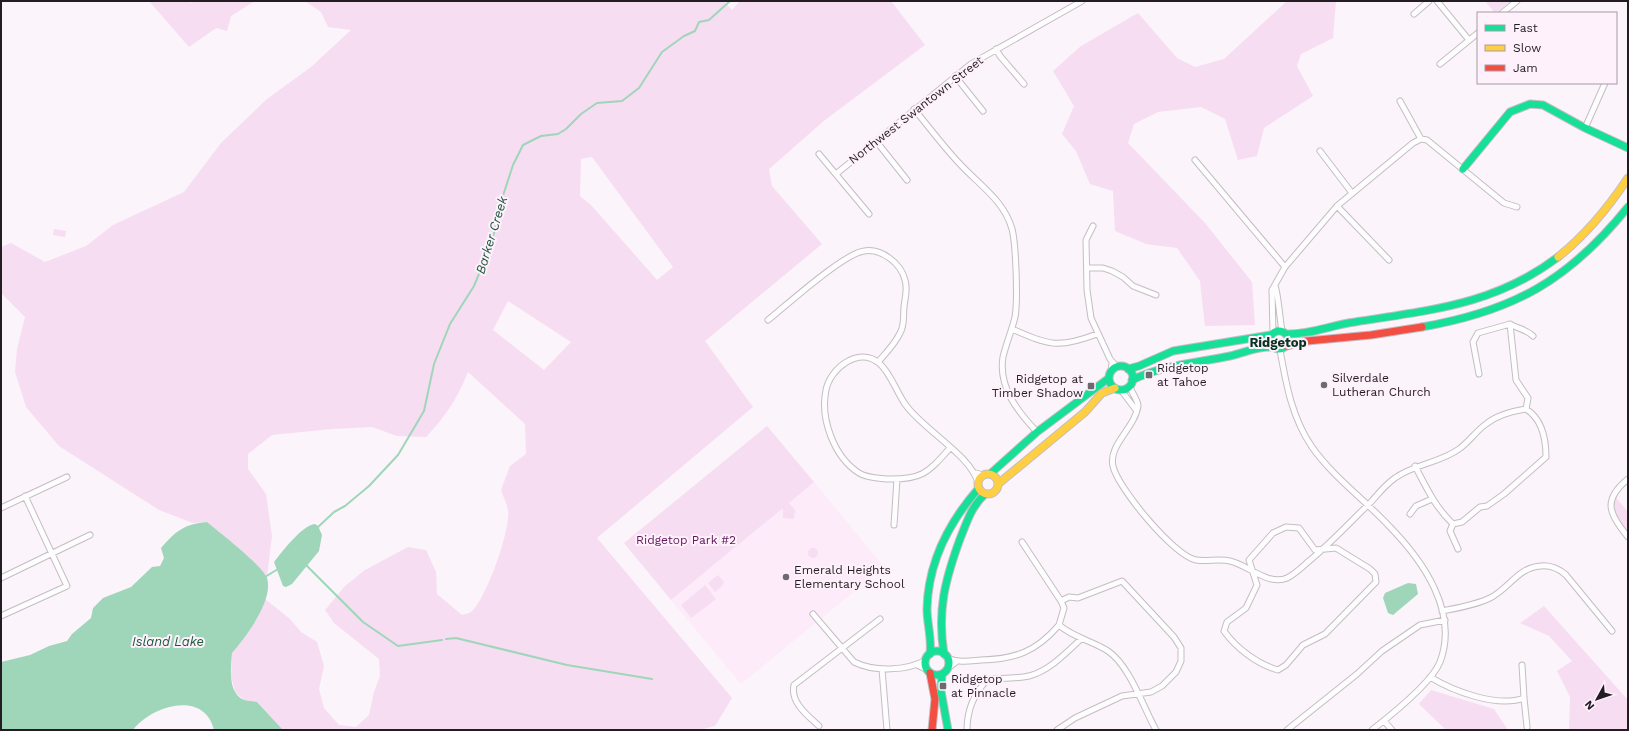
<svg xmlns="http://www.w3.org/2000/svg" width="1629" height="731" viewBox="0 0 1629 731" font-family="'Work Sans',sans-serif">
<rect width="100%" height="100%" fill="#fbf4fa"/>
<path fill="#fdebfa" d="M814 482 884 567 741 684 671 600Z"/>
<path fill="#f6ddf2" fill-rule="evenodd" d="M149 1H189L191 3 194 1H255L231 16 227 31 216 28 189 47Z
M305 1H724L732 10 740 1H891L925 45 825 120 769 169 772 186 822 244 705 341 753 407 597 538 732 698 715 726 699 730H283L257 702 244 700 235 692 231 676 232 653C246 637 258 620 265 599L290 619 301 632 317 642 324 666 319 689 324 708 339 725 356 727 369 715 374 692 380 676 379 659 334 623 325 610 345 586 365 570 408 547 426 550 436 572 437 594 462 615C466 614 471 613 473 610 487 596 511 529 508 510 507 504 503 496 501 490L510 466 526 454 525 424 468 372C457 399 446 416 426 437L397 436 372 427 332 429 272 435 248 454V469L266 494 272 536 267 576 242 551 207 522 193 523 159 510 59 446 26 407 15 372 17 349 25 317 1 293V247L11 243 45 262 86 246 113 225 184 192 221 143 267 99 311 67 351 30 328 27 321 12ZM592 157 673 267 657 280 591 205 580 196 581 159ZM508 301 571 342 544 370 493 330Z
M1287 1H1336L1333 38 1301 54 1297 66 1313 96 1264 128 1257 156 1238 160 1225 119 1201 107 1158 112 1134 124 1128 143 1205 223 1252 282 1255 325 1205 326 1200 281 1177 248 1146 244 1115 231 1113 191 1090 184 1076 151 1062 134 1074 106 1053 71 1081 46 1138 13 1177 58 1195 67 1224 59Z
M1485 1H1511L1495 13Z
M54 229 66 231 65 237 53 235Z
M767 426 814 482 789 503 795 510 794 519 783 518V508L671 600 624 543Z
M1614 495 1628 512V537L1613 515Z
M808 553a5 5 0 1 1 10 0a5 5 0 1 1-10 0Z
M718 575 724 582 722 586 715 592 708 583Z
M705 585 716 599 691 618 681 605Z
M1544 606 1628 700V730H1569L1570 697 1557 671 1572 661 1549 636 1520 623Z
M1431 690 1494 709 1508 730H1446L1419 704Z"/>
<path fill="#9fd6b9" d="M207 522C219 532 263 566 267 578 274 600 246 637 232 653 231 667 227 693 244 700 248 701 253 701 257 702L283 730H214C204 689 151 706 133 730H1V662L30 655 49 646 67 641 72 634 91 618 93 608 103 598 131 587 152 567 160 566 164 558 161 548C176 531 184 524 207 522Z
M315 524 318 526 322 535 319 551 292 584 286 587 283 586 274 562C282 552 302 525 315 524Z
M1408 583 1416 584 1418 594 1393 615 1388 613 1383 598 1385 593Z"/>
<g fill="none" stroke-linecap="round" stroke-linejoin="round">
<path stroke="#9fd6b9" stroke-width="2" d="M317 528 334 512 345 506 369 486 398 455 424 411 434 364 450 324 474 286 486 257 495 230 497 214 513 165 523 145 541 136 558 134 566 129 581 114 597 103 622 101 639 88 662 52 684 36 695 31 699 22 709 20 730 1
M305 564 363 622 398 646 442 640
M265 577 278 569
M446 639 456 638 567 665 652 679"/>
<g stroke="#c5bdc3" stroke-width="7">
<path id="street" d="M1437 1 1469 40
M1502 13 1517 1
M1414 14 1429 1
M996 49 1000 56 1024 84
M1440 64 1478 33
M955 76 983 111
M1400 101 1421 139
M914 109C929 127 943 146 959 163 978 184 1004 200 1012 229 1016 244 1018 301 1015 317 1012 330 1006 344 1003 357 998 387 1018 412 1037 432
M1585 128 1605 83
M876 141 907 180
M1320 151 1352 193
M819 154 869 214
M1195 160 1285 267
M836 174 971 64 1082 1
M1337 206 1389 260
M1093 226 1086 240 1087 290 1091 318 1110 359 1117 367
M1087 268H1103L1112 271 1123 277 1133 286 1156 295
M1275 286C1278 292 1280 321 1282 331
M768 320C788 304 843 254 864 251 881 248 901 263 905 280 908 289 905 297 904 307 903 316 905 325 900 333 895 344 886 353 878 362
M1510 324 1516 380 1528 398 1526 409
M1012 329C1049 345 1058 349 1097 334
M1273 333 1272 290 1285 267 1337 206 1413 143 1421 139 1427 140 1504 203 1517 207
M1280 350C1286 384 1292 418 1312 447 1333 477 1365 500 1390 527 1423 561 1459 612 1440 662 1432 682 1390 716 1372 730
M1111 371 1112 363
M1479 374 1473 342 1478 333 1510 324C1518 329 1526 329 1533 336
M1130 386C1131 392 1138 400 1138 406 1135 428 1108 445 1113 466 1117 487 1174 556 1196 560 1207 562 1219 558 1230 561 1248 565 1268 586 1287 578 1295 574 1302 567 1309 561 1331 543 1350 522 1371 502 1378 494 1386 484 1395 478 1414 464 1440 463 1459 449 1469 442 1476 431 1486 424 1496 416 1513 411 1526 409
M1121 390 1136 410
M950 448C927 474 921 480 886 479 877 478 867 478 859 473 834 457 820 419 826 390 830 369 858 346 879 363 890 372 896 391 905 404 922 429 971 455 978 483
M1415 466C1426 487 1435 507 1453 524L1462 522 1480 507 1487 506 1504 494 1546 457C1546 440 1542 419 1526 409
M976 473 983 475
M1628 479C1602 500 1609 514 1628 537
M1 508 67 477
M1410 514 1416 506 1432 499
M1453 524 1450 531 1458 549
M894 525 897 479
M1286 527 1299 528 1315 550 1336 548 1370 569 1375 574 1376 582 1325 634 1303 645 1286 665 1278 670C1257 664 1236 648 1224 631L1227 622 1246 608 1257 585 1249 560 1273 533Z
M1022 542 1061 601 1064 608 1059 625C1074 638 1093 641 1108 651 1130 666 1143 707 1156 730
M1 578 90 535
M1442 611C1457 608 1476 605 1490 598 1509 589 1518 567 1541 566 1551 565 1558 568 1566 575L1612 631
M813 614 854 662C874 672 907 671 926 660
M1 616 67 586 25 496
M947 658C959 663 969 661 981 660 1015 659 1036 652 1059 625
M917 665 928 670
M948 668 956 662
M882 669 887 730
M1430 677C1453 691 1497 708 1524 698L1522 665
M1524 698 1527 727
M1384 721 1392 730
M819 726C807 715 790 702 794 685L880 619
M967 730C967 710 974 693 988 679 1001 678 1016 679 1029 676 1049 671 1066 653 1081 639
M1057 730 1075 718 1122 696 1151 692 1162 686 1176 672 1181 661V648L1174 637 1122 581 1078 598 1069 597 1061 601
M1287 730 1357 674 1382 651 1420 625 1445 620"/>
</g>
<g stroke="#c5bdc3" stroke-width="9">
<path id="fast" d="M1463 169 1510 112 1530 104 1543 105 1585 128 1628 148
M1422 327C1514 311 1569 280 1628 207
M1270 340a9 9 0 1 1 18 0a9 9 0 1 1-18 0Z
M1286 334C1310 335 1331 325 1355 322 1430 310 1495 305 1558 257
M1109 378a12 12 0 1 1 24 0a12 12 0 1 1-24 0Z
M1128 369 1139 366 1173 351 1271 335
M1132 380C1163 365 1197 363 1230 356 1244 353 1257 346 1272 347
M990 474 1037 432 1109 378
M925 663a12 12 0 1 1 24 0a12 12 0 1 1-24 0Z
M930 654C932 638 927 624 927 609 928 563 949 522 979 488
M944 654C937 611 945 580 960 539 967 522 971 507 985 494
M942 674 941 691 948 730"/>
</g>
<g stroke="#c5bdc3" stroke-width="9">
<path id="slow" d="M1558 257C1586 235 1608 208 1628 178
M978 484a10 10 0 1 1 20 0a10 10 0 1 1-20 0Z
M998 484 1085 412 1102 393 1115 388"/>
</g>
<g stroke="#c5bdc3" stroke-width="9">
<path id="jam" d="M1287 346 1307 341 1371 335 1422 327
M930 673 935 699 932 730"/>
</g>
<use href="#street" stroke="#fefdfe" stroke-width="5"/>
<use href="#fast" stroke="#16e098" stroke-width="7"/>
<use href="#slow" stroke="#ffcf43" stroke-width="7"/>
<use href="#jam" stroke="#f24e42" stroke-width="7"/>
</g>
<g fill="#6f686e" stroke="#fef1fc" stroke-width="1.5">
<rect x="1145" y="371" width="8" height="8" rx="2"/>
<circle cx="1324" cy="385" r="4"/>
<rect x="1087" y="382" width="8" height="8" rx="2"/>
<circle cx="786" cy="577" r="4"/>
<rect x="939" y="682" width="8" height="8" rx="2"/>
</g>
<g text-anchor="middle" stroke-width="4" stroke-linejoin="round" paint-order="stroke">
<g font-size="12" fill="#231c22" stroke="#fef1fc">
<text transform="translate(916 110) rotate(-38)" y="4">Northwest Swantown Street</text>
</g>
<g font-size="12" fill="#231c22" stroke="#fef1fc" text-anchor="start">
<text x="1157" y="372">Ridgetop<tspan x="1157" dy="14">at Tahoe</tspan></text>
<text x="1332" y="382">Silverdale<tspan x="1332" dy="14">Lutheran Church</tspan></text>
<text x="1083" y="383" text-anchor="end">Ridgetop at<tspan x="1083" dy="14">Timber Shadow</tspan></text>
<text x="794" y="574">Emerald Heights<tspan x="794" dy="14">Elementary School</tspan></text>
<text x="951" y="683">Ridgetop<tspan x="951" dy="14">at Pinnacle</tspan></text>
</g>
<g font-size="12" fill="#5f1559" stroke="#fef1fc">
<text x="686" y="544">Ridgetop Park #2</text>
</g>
<g font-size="13" font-style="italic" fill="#1b583b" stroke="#fef1fc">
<text transform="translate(491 235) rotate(-73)" y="5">Barker Creek</text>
<text x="168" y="646">Island Lake</text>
</g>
<g font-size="13" font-weight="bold" fill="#07331f" stroke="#fef1fc">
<text x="1278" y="347">Ridgetop</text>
</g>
</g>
<rect width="1629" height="731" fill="none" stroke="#231c22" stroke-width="4"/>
<rect x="1477" y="12" width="140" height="72" fill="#fef1fc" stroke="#a69ca5"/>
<rect x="1485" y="25" width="20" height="6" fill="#16e098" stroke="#a69ca5"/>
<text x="1513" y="32" font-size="12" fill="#231c22">Fast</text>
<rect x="1485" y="45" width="20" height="6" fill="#ffcf43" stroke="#a69ca5"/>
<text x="1513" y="52" font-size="12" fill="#231c22">Slow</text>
<rect x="1485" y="65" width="20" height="6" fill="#f24e42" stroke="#a69ca5"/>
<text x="1513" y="72" font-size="12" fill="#231c22">Jam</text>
<g transform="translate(1597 699) rotate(230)" stroke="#fef1fc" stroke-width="3" paint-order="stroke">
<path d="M0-3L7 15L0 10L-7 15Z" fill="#231c22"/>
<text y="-6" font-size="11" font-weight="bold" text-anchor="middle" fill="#231c22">N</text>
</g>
</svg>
